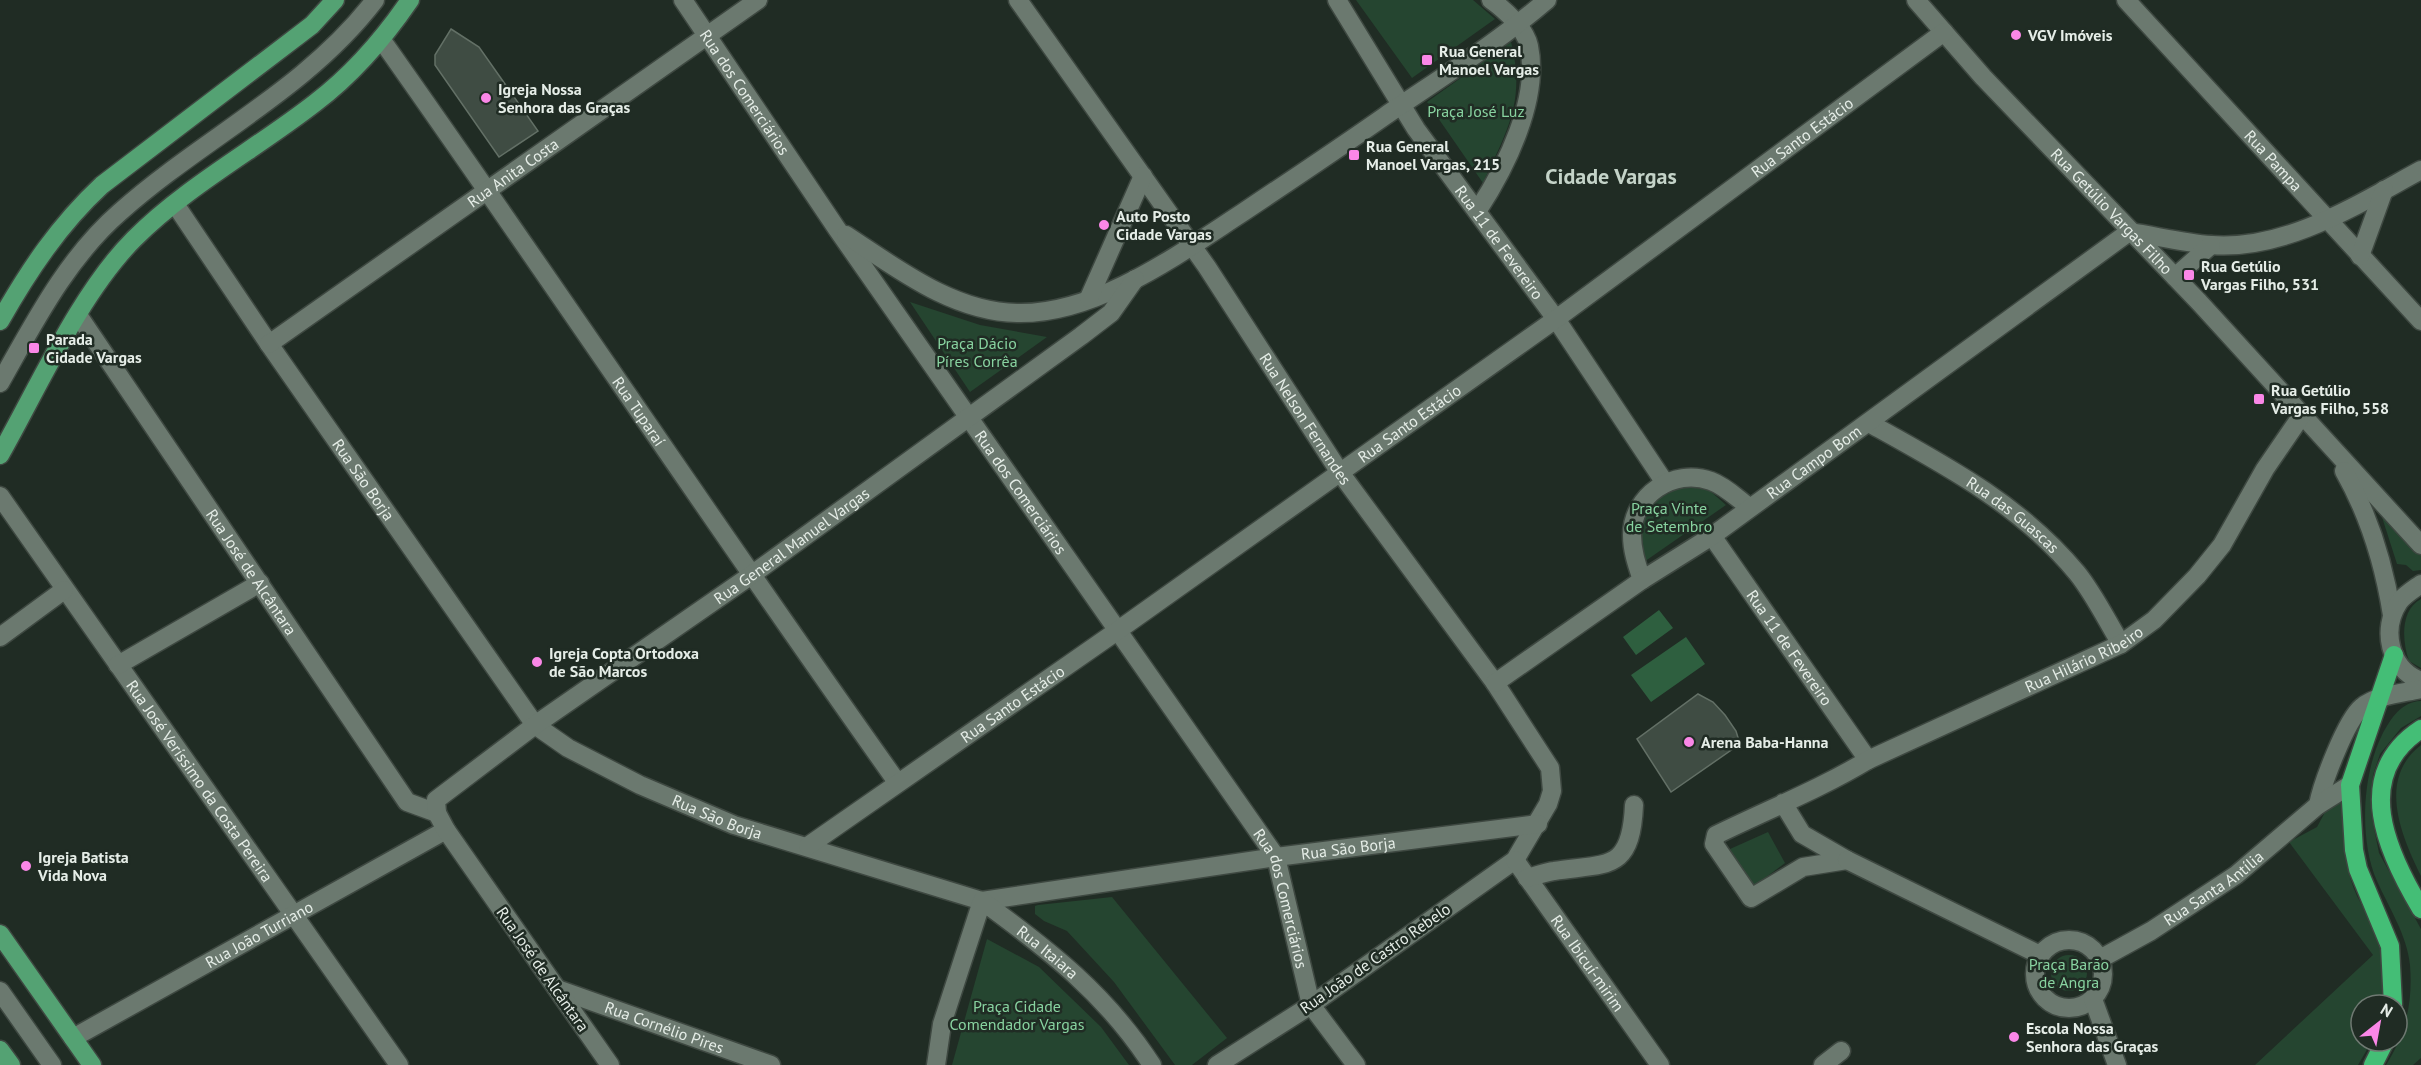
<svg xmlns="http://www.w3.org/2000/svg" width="2421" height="1065" viewBox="0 0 2421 1065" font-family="'PT Sans',sans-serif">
<rect width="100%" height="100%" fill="#202c24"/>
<path fill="#254530" d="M1356 0H1473L1495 19 1412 78Z
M1511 42C1526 101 1507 131 1483 183L1427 102Z
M910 302 980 325 1047 337 970 392Z
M1683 486 1709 490 1726 505 1641 564C1641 516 1636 508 1683 486Z
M2381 514 2421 554V570L2413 571 2406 565 2397 564Z
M2421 599V668L2409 661C2402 641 2400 610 2421 599Z
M2421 701V716L2401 728 2380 754 2373 775 2371 797V813L2379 853 2421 929V1058L2413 1065H2386C2406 1034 2413 1001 2410 965 2407 935 2389 908 2377 881 2359 840 2362 775 2382 735 2391 718 2401 702 2421 701Z
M2421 745V876C2401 835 2377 779 2421 745Z
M2345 796C2341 830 2343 864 2357 896 2367 915 2379 933 2384 954 2387 970 2385 989 2385 1005H2361V1041H2372L2358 1065H2255L2373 955 2289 842 2317 827 2330 803Z
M1768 832 1785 863 1753 887 1730 849Z
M1112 897 1227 1038 1192 1065H1175L1114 982 1067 931 1044 921 1035 914V906L1038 905Z
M987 939 1039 967 1101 1027 1129 1065H952Z
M2051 973a18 18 0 1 1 36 0a18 18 0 1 1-36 0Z"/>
<path fill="#2e5f3f" d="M1659 610 1673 628 1636 655 1623 637Z
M1686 637 1705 664 1651 702 1631 675Z"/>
<path fill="#3f4c43" stroke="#637066" stroke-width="1.5" d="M451 29 479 47 538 131 499 157 435 65V55Z
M1698 694 1713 702 1725 715 1736 731 1740 744 1671 792 1637 739Z"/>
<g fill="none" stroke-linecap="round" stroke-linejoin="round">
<g stroke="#3e4841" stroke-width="21">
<g id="minor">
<path id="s1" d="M683 0 837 229 1276 857 1311 1005 1356 1065"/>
<path id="s2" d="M1018 0 1207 267 1339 471 1495 683 1550 768 1552 791 1548 804 1515 860 1311 1005 1217 1065"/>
<path id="s3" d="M1337 0 1416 129 1556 319 1665 483"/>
<path id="s4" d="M1916 0 1983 77 2199 302 2421 545"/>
<path id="s5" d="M2126 0 2421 321"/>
<path id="s6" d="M381 39C555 285 722 536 897 782"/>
<path id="s7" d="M175 204 269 344 535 725 568 748 640 785 734 825 982 901 1276 857 1538 824"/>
<path d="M1478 210C1506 167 1540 99 1529 46 1525 28 1505 10 1491 0"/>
<path d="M2129 232C2156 236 2184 243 2211 245 2286 251 2358 204 2421 170"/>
<path d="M846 235C898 269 953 312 1017 313 1096 315 1179 254 1242 213 1290 181 1338 149 1385 116 1439 79 1497 43 1547 0"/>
<path d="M2360 256 2384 190"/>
<path d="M2175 277 2211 245"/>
<path d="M1089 298 1143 176"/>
<path id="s8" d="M78 315 407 802 437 813"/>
<path id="s9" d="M269 344 758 0"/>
<path d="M0 383C34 323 67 258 120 212 203 138 306 90 375 0"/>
<path id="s10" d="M1869 423C1945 465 2021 505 2077 573 2094 594 2107 621 2121 644"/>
<path d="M2344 471C2370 517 2384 564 2392 615"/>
<path id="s11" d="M0 496 399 1065"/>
<path id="s12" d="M1712 536 1868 760"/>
<path d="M1642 580C1637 565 1632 551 1632 535 1632 496 1673 467 1711 481 1725 486 1737 498 1749 507"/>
<path d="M2421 584C2414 589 2404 595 2399 602 2381 629 2389 669 2421 681"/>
<path d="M0 637 64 590"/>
<path d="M118 665 260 583"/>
<path id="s13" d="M1495 683 1642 580 1712 536 2129 232"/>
<path id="s14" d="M1783 803 1802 834 1847 860 1803 867 1751 898 1714 844 1716 835C1767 810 1820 789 1868 760L2121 644 2154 620 2197 576 2222 545 2265 469 2302 415"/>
<path d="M2318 805C2322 784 2346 720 2362 707 2376 695 2404 693 2421 689"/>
<path id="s15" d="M808 846 1117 631 1556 319 1944 32"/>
<path id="s16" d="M1515 860 1660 1065"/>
<path d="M1847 860 2040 955"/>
<path d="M1527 878C1536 876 1545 872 1554 871 1608 863 1631 872 1634 805"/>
<circle cx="2069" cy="974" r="34"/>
<path id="s17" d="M2100 959 2151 931 2236 875 2318 805 2350 785"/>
<path id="s18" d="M557 989 771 1065"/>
<path d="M0 991 52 1065"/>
<path d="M2093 999 2117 1065"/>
<path id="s19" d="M73 1038 446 830"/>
<path id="s20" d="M610 1065 446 830 437 813 436 800 535 725 750 576 1081 336 1111 313 1135 279"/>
<path id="s21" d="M936 1065 942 1024 982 901C1049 950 1106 994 1152 1065"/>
<path d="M1823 1065 1841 1051"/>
</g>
</g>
<g stroke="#3e4841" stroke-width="21">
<path id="major" d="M0 321C29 270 59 225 102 185L312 25 335 0
M0 455C38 388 80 293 134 239 187 186 256 149 315 103 352 75 384 38 410 0
M0 934 92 1065
M0 1050 11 1065"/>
</g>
<g stroke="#3e4841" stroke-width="21">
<path id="highway" d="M2421 729C2351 775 2387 852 2421 909
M2393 1005 2390 946 2358 869 2354 850 2350 785 2394 655
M2373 1065 2385 1041"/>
</g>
<use href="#minor" stroke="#6b796f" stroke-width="18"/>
<use href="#major" stroke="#54a273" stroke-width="18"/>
<use href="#highway" stroke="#44be76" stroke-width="18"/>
</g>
<g fill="#fa87e7" stroke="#202c24" stroke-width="2">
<circle cx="2016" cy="35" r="6"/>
<rect x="1421" y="54" width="12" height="12" rx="3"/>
<circle cx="486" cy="98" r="6"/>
<rect x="1348" y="149" width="12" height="12" rx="3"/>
<circle cx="1104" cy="225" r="6"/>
<rect x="2183" y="269" width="12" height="12" rx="3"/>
<rect x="28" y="342" width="12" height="12" rx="3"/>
<rect x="2253" y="393" width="12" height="12" rx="3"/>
<circle cx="537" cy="662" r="6"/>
<circle cx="1689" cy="742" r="6"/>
<circle cx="26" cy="866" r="6"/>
<circle cx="2014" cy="1037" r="6"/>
</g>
<g text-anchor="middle" stroke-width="5" stroke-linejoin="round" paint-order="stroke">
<g font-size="16" font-weight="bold" fill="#e5ede7" stroke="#202c24" text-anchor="start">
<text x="2028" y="41">VGV Imóveis</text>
<text x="1439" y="57">Rua General<tspan x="1439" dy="18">Manoel Vargas</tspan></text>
<text x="498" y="95">Igreja Nossa<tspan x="498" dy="18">Senhora das Graças</tspan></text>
<text x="1366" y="152">Rua General<tspan x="1366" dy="18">Manoel Vargas, 215</tspan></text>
<text x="1116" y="222">Auto Posto<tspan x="1116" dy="18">Cidade Vargas</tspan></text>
<text x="2201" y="272">Rua Getúlio<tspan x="2201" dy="18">Vargas Filho, 531</tspan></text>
<text x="46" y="345">Parada<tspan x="46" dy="18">Cidade Vargas</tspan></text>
<text x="2271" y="396">Rua Getúlio<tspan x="2271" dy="18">Vargas Filho, 558</tspan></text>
<text x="549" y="659">Igreja Copta Ortodoxa<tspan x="549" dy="18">de São Marcos</tspan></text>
<text x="1701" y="748">Arena Baba-Hanna</text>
<text x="38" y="863">Igreja Batista<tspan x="38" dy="18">Vida Nova</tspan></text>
<text x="2026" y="1034">Escola Nossa<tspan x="2026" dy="18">Senhora das Graças</tspan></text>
</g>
<g font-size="16" fill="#e5ede7" stroke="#202c24">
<text dy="6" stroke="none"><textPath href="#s1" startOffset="111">Rua dos Comerciários</textPath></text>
<text dy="6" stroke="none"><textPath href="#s15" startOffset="1221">Rua Santo Estácio</textPath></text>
<text dy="6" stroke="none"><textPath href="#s5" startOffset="218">Rua Pampa</textPath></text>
<text dy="6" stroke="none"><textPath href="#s9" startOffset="298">Rua Anita Costa</textPath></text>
<text dy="6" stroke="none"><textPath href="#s4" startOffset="288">Rua Getúlio Vargas Filho</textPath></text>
<text dy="6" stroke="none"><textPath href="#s3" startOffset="292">Rua 11 de Fevereiro</textPath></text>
<text dy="6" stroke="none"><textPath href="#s6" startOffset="453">Rua Tuparaí</textPath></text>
<text dy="6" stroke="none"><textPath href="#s2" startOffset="508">Rua Nelson Fernandes</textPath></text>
<text dy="6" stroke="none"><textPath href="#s15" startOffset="735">Rua Santo Estácio</textPath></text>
<text dy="6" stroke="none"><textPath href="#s13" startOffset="388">Rua Campo Bom</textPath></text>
<text dy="6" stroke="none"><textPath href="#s7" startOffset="334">Rua São Borja</textPath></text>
<text dy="6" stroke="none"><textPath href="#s1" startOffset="597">Rua dos Comerciários</textPath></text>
<text dy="6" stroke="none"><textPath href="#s10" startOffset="171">Rua das Guascas</textPath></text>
<text dy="6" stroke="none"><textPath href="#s20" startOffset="756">Rua General Manuel Vargas</textPath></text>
<text dy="6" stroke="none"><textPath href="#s8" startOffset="310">Rua José de Alcântara</textPath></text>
<text dy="6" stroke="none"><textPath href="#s12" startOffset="136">Rua 11 de Fevereiro</textPath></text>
<text dy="6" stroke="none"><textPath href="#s14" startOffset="676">Rua Hilário Ribeiro</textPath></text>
<text dy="6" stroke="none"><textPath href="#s15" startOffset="249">Rua Santo Estácio</textPath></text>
<text dy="6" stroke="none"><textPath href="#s11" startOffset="348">Rua José Veríssimo da Costa Pereira</textPath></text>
<text dy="6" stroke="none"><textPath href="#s7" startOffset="838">Rua São Borja</textPath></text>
<text dy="6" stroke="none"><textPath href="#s7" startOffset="1486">Rua São Borja</textPath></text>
<text dy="6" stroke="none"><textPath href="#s17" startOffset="134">Rua Santa Antília</textPath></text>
<text dy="6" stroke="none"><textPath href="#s1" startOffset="1083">Rua dos Comerciários</textPath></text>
<text dy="6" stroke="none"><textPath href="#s19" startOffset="213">Rua João Turriano</textPath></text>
<text dy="6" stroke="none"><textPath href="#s21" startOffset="254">Rua Itaiara</textPath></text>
<text transform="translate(1375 958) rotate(-35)" y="6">Rua João de Castro Rebelo</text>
<text dy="6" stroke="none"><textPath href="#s16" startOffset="126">Rua Ibicuí-mirim</textPath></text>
<text transform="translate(543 969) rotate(55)" y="6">Rua José de Alcântara</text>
<text dy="6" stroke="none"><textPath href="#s18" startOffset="114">Rua Cornélio Pires</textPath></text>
</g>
<g font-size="16" fill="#88d3a0" stroke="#202c24">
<text x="1476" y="117">Praça José Luz</text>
<text x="977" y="349">Praça Dácio<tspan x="977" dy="18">Píres Corrêa</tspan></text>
<text x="1669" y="514">Praça Vinte<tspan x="1669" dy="18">de Setembro</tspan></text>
<text x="2069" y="970">Praça Barão<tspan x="2069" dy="18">de Angra</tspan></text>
<text x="1017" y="1012">Praça Cidade<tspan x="1017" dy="18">Comendador Vargas</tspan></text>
</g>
<g font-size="22" font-weight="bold" fill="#c4d3c8" stroke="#202c24">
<text x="1611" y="184">Cidade Vargas</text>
</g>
</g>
<g transform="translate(2379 1023) rotate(31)"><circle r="28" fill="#202c24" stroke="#6f7972" stroke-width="1.5"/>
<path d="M0-4.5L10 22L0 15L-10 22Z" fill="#fa87e7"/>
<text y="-9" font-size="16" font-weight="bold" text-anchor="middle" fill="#e5ede7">N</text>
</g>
</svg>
